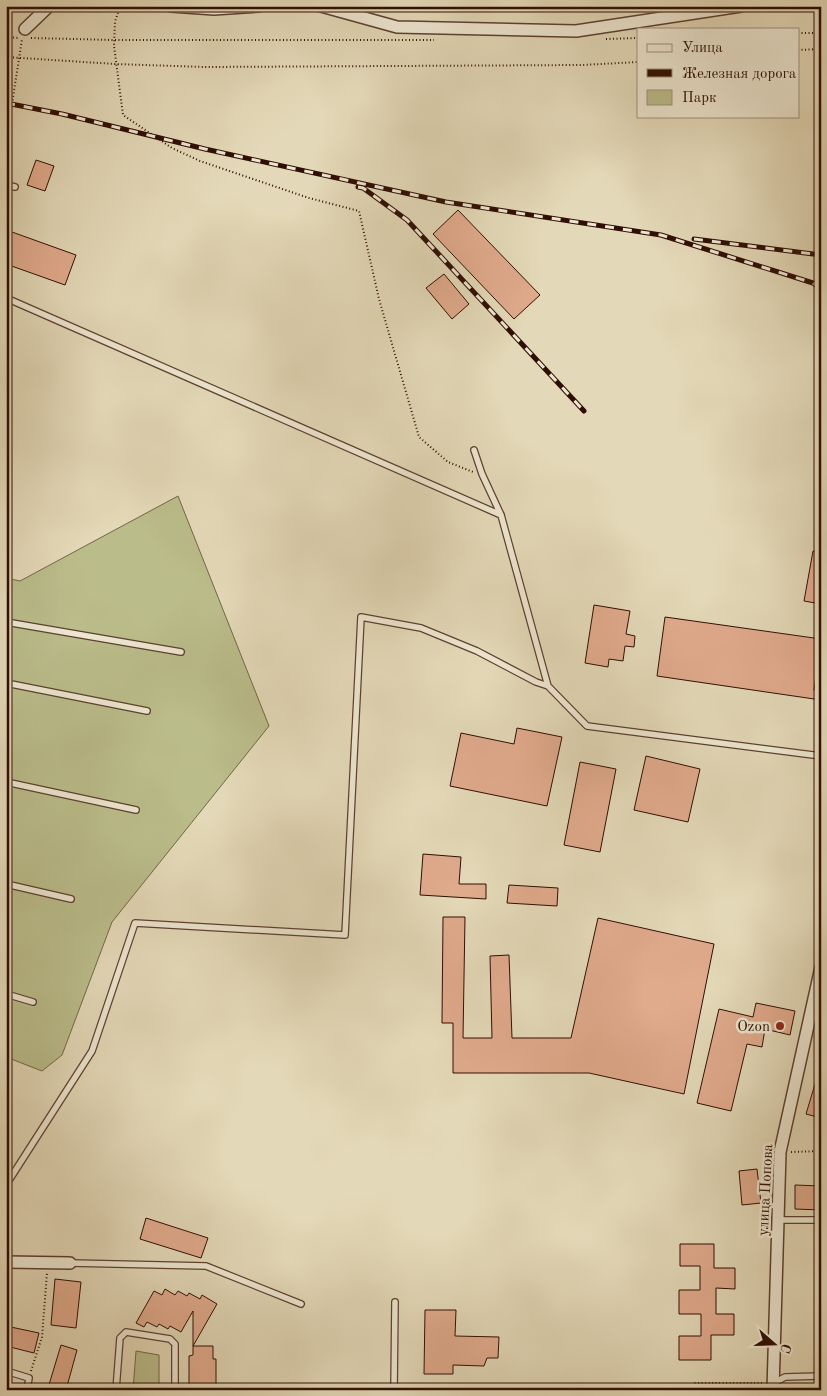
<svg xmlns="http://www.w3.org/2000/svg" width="827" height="1396" viewBox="0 0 827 1396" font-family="'Old Standard TT',serif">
<rect width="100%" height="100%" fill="#e3d8b7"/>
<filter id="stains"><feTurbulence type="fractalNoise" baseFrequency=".004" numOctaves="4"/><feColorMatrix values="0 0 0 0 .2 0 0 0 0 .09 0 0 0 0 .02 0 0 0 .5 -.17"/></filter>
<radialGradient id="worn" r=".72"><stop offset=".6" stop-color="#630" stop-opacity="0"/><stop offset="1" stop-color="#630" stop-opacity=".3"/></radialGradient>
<path fill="#babc8a" stroke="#746546" d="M178 496 269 726 112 922 62 1055 42 1071 6 1057V578L20 581Z
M136 1351 159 1355V1390H133Z"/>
<path fill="#e0aa8c" stroke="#2f0e03" d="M36 160 54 166 45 191 27 185Z
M458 210 540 295 514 319 433 234Z
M12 232 76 255 65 285 6 264V247Z
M444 274 469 304 452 319 426 288Z
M813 551 821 552V604L804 601Z
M594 605 630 611 626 634 635 636 634 647 625 646 623 661 609 659 608 667 585 663Z
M665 617 821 639 814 690 821 691V700L657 676Z
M517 728 562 737 547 806 450 786 461 733 514 744Z
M646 756 700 769 688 822 634 810Z
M580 762 616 769 600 852 564 845Z
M423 854 461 857 459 884H486V899L420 895Z
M509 885 558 888 557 906 507 903Z
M443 917H465L463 1038H492L490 956 509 955 512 1038H571L598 918 714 944 684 1094 589 1073H453V1023H442Z
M756 1003 795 1011 790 1035 765 1029 762 1047 747 1044 731 1111 697 1103 719 1009 753 1017Z
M818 1074H821V1118L806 1114Z
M757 1169 761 1203 742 1205 739 1171Z
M795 1185 821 1186V1210L795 1209Z
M146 1218 208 1238 201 1258 140 1239Z
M680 1244H714V1268H735V1289L716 1288V1314H734V1335H711V1360H679V1336H701V1314H679V1290H700V1266H680Z
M55 1279 81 1282 76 1328 51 1325Z
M165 1289 175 1295 178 1291 187 1296 189 1293 200 1299 202 1295 217 1304 193 1346H213V1359H216V1390H189V1356L193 1355V1311L181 1332 170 1326 168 1329 159 1324 157 1327 147 1322 144 1327 136 1323 154 1291 162 1295Z
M425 1310H456L455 1336 499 1337 498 1358H487L484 1366 453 1365V1374H424Z
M6 1326 39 1333 34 1353 6 1346Z
M61 1345 77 1350 66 1390H54L48 1388Z"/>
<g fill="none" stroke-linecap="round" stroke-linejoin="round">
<g stroke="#5c4030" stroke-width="8">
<path id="service" d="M6 118V117
M6 185 15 187
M6 298 501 515
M474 450 482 474 501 515 548 686 587 726 821 756
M6 622 181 652
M6 683 147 711
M6 782 136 810
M6 884 71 899
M6 994 33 1002
M6 1185 92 1051 135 923 345 935 361 617 421 628 477 651 536 682 548 686
M777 1220H821
M70 1263 206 1266 301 1304
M6 1371 29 1378 27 1390
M774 1383 785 1377 821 1376
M116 1390 120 1338 126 1332 170 1339 175 1344V1390
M394 1390 395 1302"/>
</g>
<g stroke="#5c4030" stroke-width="14">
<path id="minor" d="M171 6 214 9 259 6
M321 6 397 27 576 31 741 6
M25 29 49 6
M6 1262 70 1263
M773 1390 780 1152 821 967"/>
</g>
<path stroke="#2f0e03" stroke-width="2" stroke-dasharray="1 2.5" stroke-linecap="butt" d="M120 6 115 22 114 46 123 115 172 148 200 161 309 198 359 211 379 299 419 437 448 462 473 472
M798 33H821
M6 37 19 38
M31 38 114 40H434
M606 39 638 38
M798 50 821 49
M6 57 115 64 205 67 582 65 638 62
M9 110 12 104 22 39
M791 1152 821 1151
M31 1371 42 1337 47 1273
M687 1390 694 1383H762"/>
<use href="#service" stroke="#ede6d0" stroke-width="5.5"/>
<use href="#minor" stroke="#ede6d0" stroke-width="11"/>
<g stroke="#2f0e03" stroke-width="5">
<path id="rail" d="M6 103 62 114 205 149 446 202 661 235 813 283 821 289
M358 187 363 188 407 220 584 411
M694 239 821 255"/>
</g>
<use href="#rail" stroke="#ede6d0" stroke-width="3" stroke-dasharray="9" stroke-linecap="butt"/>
</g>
<circle fill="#8f2418" stroke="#ede6d0" stroke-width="2" cx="780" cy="1026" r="5"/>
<g text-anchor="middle" stroke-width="5" stroke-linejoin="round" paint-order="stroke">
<g font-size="15" fill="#2f0e03" stroke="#ede6d0" text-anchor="end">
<text x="770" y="1031">Ozon</text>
</g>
<g font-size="15" fill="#2f0e03" stroke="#ede6d0">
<text transform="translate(765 1190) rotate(-87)" y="5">улица Попова</text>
</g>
</g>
<rect width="827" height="1396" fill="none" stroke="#e3d8b7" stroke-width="25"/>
<rect x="8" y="8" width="812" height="1381" fill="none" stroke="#2f0e03" stroke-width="2.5"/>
<rect x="12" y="12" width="802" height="1371" fill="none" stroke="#2f0e03"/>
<rect x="637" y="28" width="162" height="90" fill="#ede6d0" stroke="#a1907e"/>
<rect x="647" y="44" width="25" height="8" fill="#ede6d0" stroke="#a1907e"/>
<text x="682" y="52" font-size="15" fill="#2f0e03">Улица</text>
<rect x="647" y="69" width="25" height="8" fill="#2f0e03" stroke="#a1907e"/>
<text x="682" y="78" font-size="15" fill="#2f0e03">Железная дорога</text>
<rect x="647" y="90" width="25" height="15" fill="#babc8a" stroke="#a1907e"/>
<text x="682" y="102" font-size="15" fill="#2f0e03">Парк</text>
<g transform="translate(774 1344) rotate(110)" stroke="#ede6d0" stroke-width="4" paint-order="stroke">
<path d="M0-4L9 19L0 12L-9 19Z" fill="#2f0e03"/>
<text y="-8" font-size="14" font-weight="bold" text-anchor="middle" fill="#2f0e03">С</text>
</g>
<rect width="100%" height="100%" filter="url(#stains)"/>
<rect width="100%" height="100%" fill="url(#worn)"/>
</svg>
